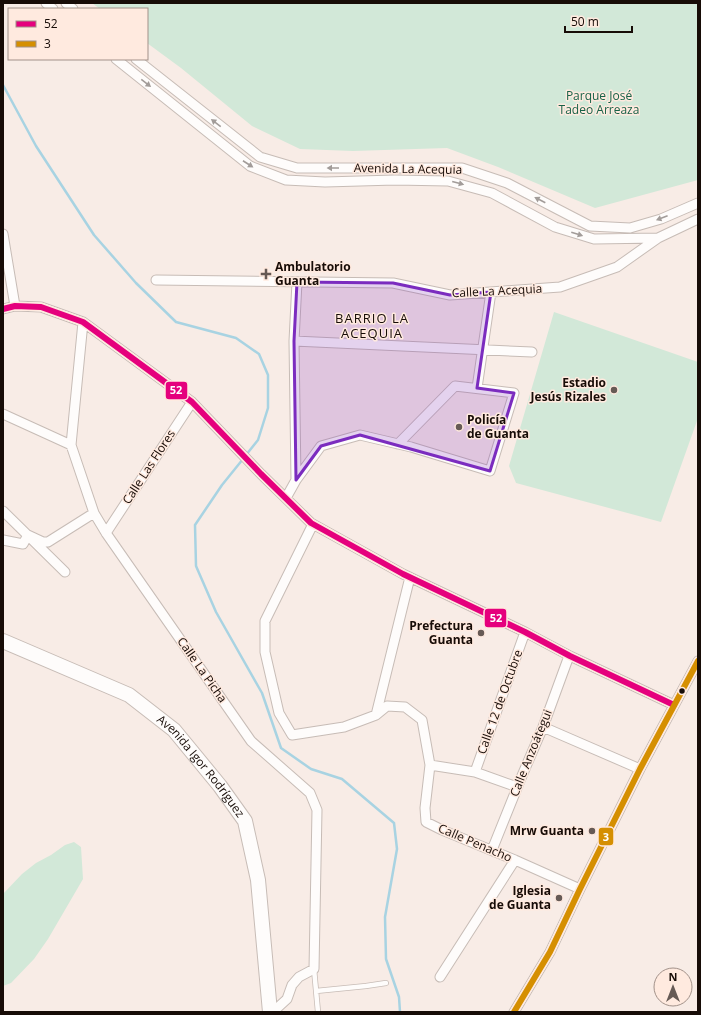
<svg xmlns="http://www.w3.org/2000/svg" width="701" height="1015" viewBox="0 0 701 1015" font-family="'Open Sans',sans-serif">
<rect width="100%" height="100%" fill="#f8ece6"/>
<path fill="#d2e8d8" d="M92 3H698V180L595 208 498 167 447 148 353 151 300 149 252 126 181 68 147 43V9H100Z
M554 312 698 362V418L661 522 516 483 509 466Z
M74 842 81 847 83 879 48 939 34 959 11 983 3 986V894L22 874 36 863 51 855 65 845Z"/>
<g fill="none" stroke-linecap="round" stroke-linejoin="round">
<path stroke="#a8d3e2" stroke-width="2.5" d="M3 85 36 146 94 235 136 283 176 322 236 338 259 354 268 375V408L258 440 246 455
M243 459 222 485 195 525 196 566 216 612 262 693 281 748 311 769 342 779 394 823 397 849 385 917 386 959 399 997 400 1012"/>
<g stroke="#c7bcb6" stroke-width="6">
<path id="service" d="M314 969 318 1012
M316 991 366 986 386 983"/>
</g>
<g stroke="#c7bcb6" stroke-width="11">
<path id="minor" d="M46 3 53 9
M66 3 73 9
M116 59 250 166 286 180 325 182 395 180 448 181 492 193 555 227 594 239 658 238
M136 59 260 157 297 168H462L507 183 590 226 630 228 661 219 698 203
M3 234 15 306
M156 280 393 283 450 295 560 287 617 267 658 238 698 219
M3 309 15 306 41 307 83 322 192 402 261 474 311 523 403 574 525 632 570 656 674 705
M83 322 71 445 94 513 106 533 251 741 310 793 317 810 314 969 299 977 292 985 287 999 275 1010 270 1009
M294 341 532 352
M477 388 491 292
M3 414 71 445
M296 480 321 446 360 435 411 447 490 471 514 393 455 386 398 444
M286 498 296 480 294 341 297 282
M3 511 65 572
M313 524 265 621V652L279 713 292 735 344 727 376 715 387 706 405 707 422 720 430 765 425 808 426 822 442 830 515 860 580 889
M106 533 192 402
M3 540 23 544 28 535 43 542H48L94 513
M376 715 410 577
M543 727 640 769
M430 765 475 772 517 787
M475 772 525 632
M492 850 521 778 543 727 569 656
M440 977 515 860
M514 1012 550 952 580 889 640 769 698 661"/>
</g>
<g stroke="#c7bcb6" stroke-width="16">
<g id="trunk">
<path id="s1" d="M3 641 129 695 174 730 220 786 245 821 258 880 270 1012"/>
</g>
</g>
<use href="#service" stroke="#fefcfb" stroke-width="4.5"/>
<use href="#minor" stroke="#fefcfb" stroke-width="9"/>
<use href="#trunk" stroke="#fefcfb" stroke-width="14"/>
<g stroke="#ffeadf" stroke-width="9">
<path id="bus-1" d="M3 309 15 306 41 307 83 322 192 402 261 474 311 523 403 574 525 632 570 656 674 705"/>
</g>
<g stroke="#ffeadf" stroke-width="9">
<path id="bus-2" d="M514 1012 550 952 580 889 640 769 698 661"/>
</g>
<use href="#bus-1" stroke="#e5007d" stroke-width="6"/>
<use href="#bus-2" stroke="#d58f01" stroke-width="6"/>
</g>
<defs><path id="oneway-solid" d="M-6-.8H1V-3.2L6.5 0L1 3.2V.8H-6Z"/></defs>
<g fill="#a29c99">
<use href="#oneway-solid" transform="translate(146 83) rotate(38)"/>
<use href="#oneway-solid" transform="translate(216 123) rotate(-142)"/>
<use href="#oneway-solid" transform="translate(248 164) rotate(33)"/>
<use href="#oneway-solid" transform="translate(333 168) rotate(180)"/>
<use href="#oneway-solid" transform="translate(458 183) rotate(15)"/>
<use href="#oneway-solid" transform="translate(540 200) rotate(-153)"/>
<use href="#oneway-solid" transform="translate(662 218) rotate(159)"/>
<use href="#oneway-solid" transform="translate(577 234) rotate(17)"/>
</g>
<path fill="#7b2cbf" fill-opacity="0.2" stroke="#7b2cbf" stroke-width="3" stroke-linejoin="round" d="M297 282 393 283 450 295 491 292 477 388 514 393 490 471 360 435 321 446 296 480 294 341Z"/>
<g fill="#665a55" stroke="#ffeadf" stroke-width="1.5">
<path d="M264 268h4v4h4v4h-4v4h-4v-4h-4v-4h4z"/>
<circle cx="614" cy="390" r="4"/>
<circle cx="459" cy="427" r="4"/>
<circle cx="481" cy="633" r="4"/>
<circle cx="592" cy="831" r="4"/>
<circle cx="559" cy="898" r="4"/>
</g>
<circle fill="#170c07" stroke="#ffeadf" stroke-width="1.5" cx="682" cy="691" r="3.5"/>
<g text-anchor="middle" stroke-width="3" stroke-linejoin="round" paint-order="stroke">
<g font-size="12" fill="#186247" stroke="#ffeadf">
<text x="599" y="100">Parque José<tspan x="599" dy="14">Tadeo Arreaza</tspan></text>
</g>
<g font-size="12" fill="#170c07" stroke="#ffeadf">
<text transform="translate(408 169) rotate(1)" y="4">Avenida La Acequia</text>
<text transform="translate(497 291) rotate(-3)" y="4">Calle La Acequia</text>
<text transform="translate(149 467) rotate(-57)" y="4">Calle Las Flores</text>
<text transform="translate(202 670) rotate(55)" y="4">Calle La Picha</text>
<text transform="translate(500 702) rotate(-70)" y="4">Calle 12 de Octubre</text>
<text transform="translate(531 753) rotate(-68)" y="4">Calle Anzoátegui</text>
<text dy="4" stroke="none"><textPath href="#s1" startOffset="239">Avenida Igor Rodríguez</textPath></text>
<text transform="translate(475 843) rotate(23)" y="4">Calle Penacho</text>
</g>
<g font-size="12" font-weight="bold" fill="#170c07" stroke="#ffeadf" text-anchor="end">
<text x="275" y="271" text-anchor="start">Ambulatorio<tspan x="275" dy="14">Guanta</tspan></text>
<text x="606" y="387">Estadio<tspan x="606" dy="14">Jesús Rizales</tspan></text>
<text x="467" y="424" text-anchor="start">Policía<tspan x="467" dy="14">de Guanta</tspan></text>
<text x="473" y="630">Prefectura<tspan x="473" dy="14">Guanta</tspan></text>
<text x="584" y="835">Mrw Guanta</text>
<text x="551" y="895">Iglesia<tspan x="551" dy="14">de Guanta</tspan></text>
</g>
<g font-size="13" letter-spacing="1" fill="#170c07" stroke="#ffeadf">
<text x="372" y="323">BARRIO LA<tspan x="372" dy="15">ACEQUIA</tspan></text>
</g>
</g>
<g stroke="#ffeadf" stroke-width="1.5">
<rect x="165" y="381" width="23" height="19" rx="4" fill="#e5007d"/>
<rect x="484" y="608" width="23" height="20" rx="4" fill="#e5007d"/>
<rect x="598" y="827" width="16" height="19" rx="4" fill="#d58f01"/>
</g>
<g font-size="11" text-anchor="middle" font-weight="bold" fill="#fff">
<text x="176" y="394">52</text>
<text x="496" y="622">52</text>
<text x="606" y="841">3</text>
</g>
<rect width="701" height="1015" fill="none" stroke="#170c07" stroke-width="8"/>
<rect x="8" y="8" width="140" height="52" fill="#ffeadf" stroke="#a29189"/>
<rect x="16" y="21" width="20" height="6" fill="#e5007d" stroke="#a29189"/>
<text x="44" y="28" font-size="12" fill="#170c07">52</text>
<rect x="16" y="41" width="20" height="6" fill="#d58f01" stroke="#a29189"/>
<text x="44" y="48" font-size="12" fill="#170c07">3</text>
<g transform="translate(673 987)"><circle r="19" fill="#ffeadf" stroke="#a29189"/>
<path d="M0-3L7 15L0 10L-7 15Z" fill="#665a55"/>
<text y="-6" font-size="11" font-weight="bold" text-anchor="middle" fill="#170c07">N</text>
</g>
<path d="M565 26v6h67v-6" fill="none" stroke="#170c07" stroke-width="2"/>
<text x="571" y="26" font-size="12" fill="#170c07" stroke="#ffeadf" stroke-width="3" paint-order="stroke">50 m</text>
</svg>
